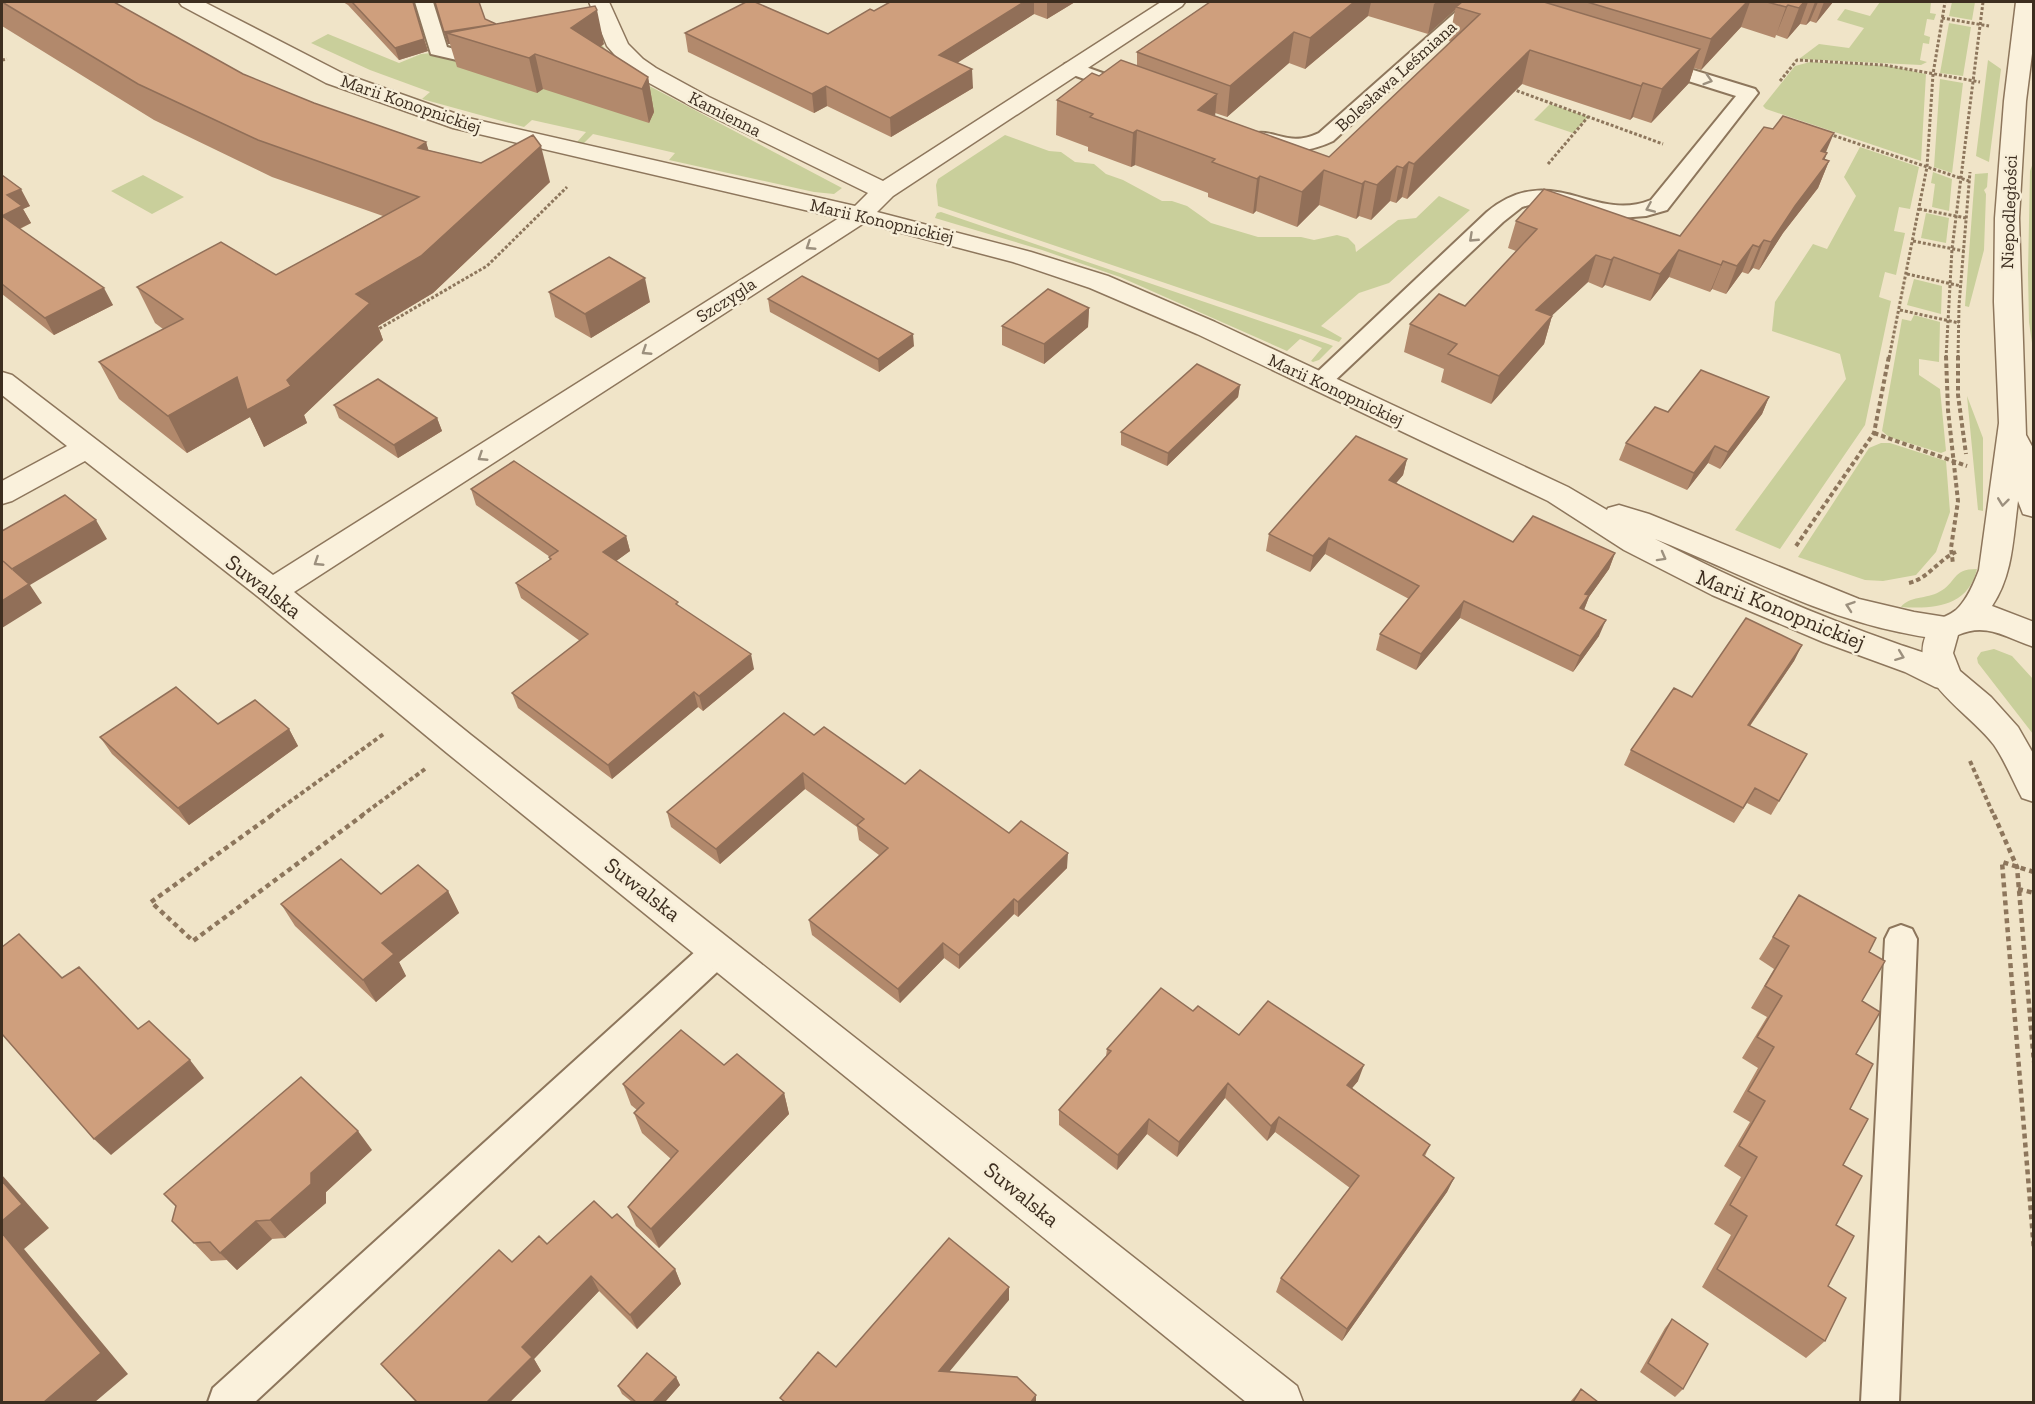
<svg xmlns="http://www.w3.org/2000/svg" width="2035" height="1404" viewBox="0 0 2035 1404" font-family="'Zilla Slab',serif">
<rect width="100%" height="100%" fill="#f0e4c8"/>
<path fill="#c9cf9b" d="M1880 2H1931L1930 13 1936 14 1934 20 1927 19 1924 35 1930 37 1929 44 1923 43 1920 60 1927 62 1921 65 1799 59 1819 44 1849 48 1864 28 1837 20 1845 9 1870 16Z
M1952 2H1975L1972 20 1949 16Z
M1949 23 1971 27 1963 76 1940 73Z
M328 34 399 63 421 54 598 37C607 57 621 67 638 80L842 188 834 194 814 192 669 160 675 153 593 134 583 144 577 142 586 132 532 120 524 127 422 99 430 92 370 70 311 43Z
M1988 60 2001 69 1989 162 1976 156Z
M1810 62 1888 66 1926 74 1921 161 1766 109 1763 106 1795 66Z
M1940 79 1963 83 1952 173 1934 167Z
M1550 104 1588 117 1573 133 1534 120Z
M1005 135 1049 151 1061 152 1075 162 1094 164 1106 174 1123 180 1162 201H1172L1187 206 1211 223 1258 237H1301L1314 240 1337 235 1348 238 1355 245 1356 252 1398 220 1416 218 1439 196 1470 210 1389 283 1359 293 1321 326 1342 338 1339 342 938 206 936 185 938 179Z
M1860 147 1919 167 1910 209 1899 207 1894 231 1905 233 1896 275 1885 272 1879 297 1891 301 1865 425 1780 549 1735 530 1846 379 1840 354 1772 331 1775 302 1813 244 1827 249 1856 196 1844 177Z
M2033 163V350L2029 322 2028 273 2030 171Z
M1933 172 1952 179 1949 211 1932 207 1935 184 1931 183Z
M1988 173 1987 187 1984 190 1986 194 1984 250 1969 307 1965 306 1975 174Z
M143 175 184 197 152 214 111 191Z
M941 212 1328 344 1333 346 1319 360 1313 362 1311 361 1322 348 1300 339 1287 351 1120 277 1042 250 935 218 937 213Z
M1926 213 1949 218 1946 243 1921 238Z
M1914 279 1942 286 1941 314 1907 305Z
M1914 315 1940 322 1939 362 1919 359V375L1940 389 1946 451 1941 453 1889 437 1882 431 1902 319 1911 321Z
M1967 396 1983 438V511L1978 510Z
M1881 443H1890L1946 461 1950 512 1936 552 1916 575 1883 581 1865 580 1798 557 1869 448Z
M1977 569C1968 607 1934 609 1901 607 1909 596 1927 599 1939 592 1957 583 1951 569 1977 569Z
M1994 649 2012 656 2033 679V734L1978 663 1977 658 1981 652Z"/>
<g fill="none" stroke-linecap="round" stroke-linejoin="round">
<g stroke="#8d765c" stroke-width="4">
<path id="service" d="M415 2H433L447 47C464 53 481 40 498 44L500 48 498 52 457 60 431 54Z
M1467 2H1486L1333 141C1310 152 1290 153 1266 146 1259 145 1253 144 1249 138L1252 134C1275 128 1287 148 1319 133Z
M1654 58 1755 89 1758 93 1667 210 1646 216 1620 218 1552 202 1536 203 1522 207 1503 222 1328 387 1320 390 1312 387 1308 382 1312 377 1487 212C1552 159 1593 224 1651 200L1736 96 1647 68 1644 64 1647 60Z
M1072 62 1133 84 1136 88 1133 92 1126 94 1065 72 1062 68 1065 64Z
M1901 925 1912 929 1917 939 1899 1402H1861L1885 939 1890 929Z
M719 936 730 940 735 950 730 960 255 1402H208L213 1388 708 940Z"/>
</g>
<g stroke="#8d765c" stroke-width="3">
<path id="minor" d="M179 2H204L342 73 468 118 855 206 868 193 693 107 640 78 627 69 607 46 589 2H609L628 44 643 59 656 68 709 97 883 181 1161 2H1185L1182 6 893 196 877 212 1031 252 1108 276 1215 322 1568 487 1607 510 1608 508 1619 505 1649 514 1859 599 1914 612 1958 619 1963 627 1958 635C1939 641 1918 636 1899 632 1813 614 1736 571 1655 539 1733 579 1812 614 1895 643 1916 651 1952 658 1963 678L1959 687 1947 690 1935 687 1905 672 1823 642 1712 595 1624 550 1548 501 1197 334 1090 288 1013 262 864 223 294 592 471 735 1297 1386 1303 1402H1246L447 753 261 599 85 461 12 501 2 504V481L67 446 2 395V372L12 375 273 575 839 218 453 128 326 83 182 6Z"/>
</g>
<g stroke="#8d765c" stroke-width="3">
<path id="tertiary" d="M2016 2H2034V38L2026 101 2019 218 2026 435 2034 450V517L2023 514 2018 501C2013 538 2013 575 1992 606L2034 622V647C2006 638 1987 622 1958 635L1953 653 1960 671 1991 697 2018 727 2034 755V802L2022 798C2013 781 2005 761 1994 745 1971 713 1907 680 1926 635 1935 614 1943 621 1956 610 1967 600 1974 583 1979 570L1999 423 1994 302 1995 218 2004 101Z"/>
</g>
<path stroke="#8d765c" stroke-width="3" stroke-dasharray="3 2" stroke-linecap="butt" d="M1942 18 1989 26
M2 60 7 59
M1780 81 1797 60 1884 65 1980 82
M1512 89 1663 144
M1829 134 1969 181
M1548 164 1588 117
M1919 209 1966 218
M1913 241 1964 251
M1907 274 1961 286
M1900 310 1959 323
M375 331 487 266 567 187
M1889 358 1927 167 1933 74 1945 2
M1946 358 1952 249 1983 2
M1958 358 1959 305 1970 172"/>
<path stroke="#8d765c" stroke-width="4" stroke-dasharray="4.5 3" stroke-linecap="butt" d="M1946 356 1948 410 1958 501 1951 548 1953 564
M1958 356V395L1966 454
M1874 433 1967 466
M1796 546 1874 433 1889 356
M1909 583C1929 578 1938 560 1956 552
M1970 761 1994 816
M270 816 385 733
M361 816 425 769"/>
<path stroke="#8d765c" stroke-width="4.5" stroke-dasharray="5 4" stroke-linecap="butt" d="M272 815 151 902 193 941 363 815
M1994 815 2017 867 2034 1062
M2034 872 2002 862 2034 1250
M2018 889 2034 893"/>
<use href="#service" fill="#faf1dc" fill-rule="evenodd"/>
<use href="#minor" fill="#faf1dc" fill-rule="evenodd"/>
<use href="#tertiary" fill="#faf1dc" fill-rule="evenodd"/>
</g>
<path fill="#b2896c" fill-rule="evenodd" d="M2 2 243 74 314 103 426 142 428 150 550 182 433 293 378 326 383 340 304 415 307 423 264 447 250 417 187 453 119 399 99 362 163 329 155 323 137 287 276 275 383 216 272 177 154 120 2 26Z
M343 2H414H413L428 51 399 60 348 5Z
M435 2 485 19 496 24 604 44 600 47 648 77 654 112 649 123 543 89 537 93 457 67 450 44H448Z
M890 2H1075L1047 19 1034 14 958 62 973 88 891 137 827 106 814 113 688 52 685 33 828 34 874 11Z
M1210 2H1833L1816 23 1810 21 1806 25 1800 24 1787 39 1776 35 1775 38 1741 27 1701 70 1694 68 1689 83 1651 123 1633 117 1630 120 1522 84 1407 199 1402 197 1396 203 1390 201 1371 220 1359 216 1356 219 1319 205 1297 227 1256 211 1253 214 1208 197V193L1135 165 1131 167 1088 151V147L1056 135 1057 100 1137 66V52ZM1455 10 1449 41 1452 42 1329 157 1215 116V113L1227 117 1289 63 1305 69 1368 16 1428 34Z
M1826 153 1825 159 1829 161 1818 188 1783 233 1759 270 1753 268 1748 274 1742 272 1726 294 1712 289 1710 292 1669 277 1650 301 1605 285 1602 288 1588 282 1551 316H1552L1544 344 1491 404 1441 382 1444 369 1404 352 1410 324 1465 306 1516 251 1508 248 1516 221 1680 236Z
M2 175 30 206 23 209 31 223 20 229 113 305 54 335 2 294Z
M549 292 650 302 591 338 555 317Z
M768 299 914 346 879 372 770 312Z
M1089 308 1088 327 1044 364 1002 345V326Z
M1240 385 1238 397 1167 466 1121 445V432Z
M1769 397 1762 414 1720 469 1708 463 1687 490 1619 460 1626 443 1668 412Z
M334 405 437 418 442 431 398 458 339 418Z
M1407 459 1403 475 1396 483 1513 542 1615 553 1609 569 1589 597 1584 610 1599 636 1573 672 1460 618 1416 670 1376 650 1380 634 1409 599 1325 554 1310 572 1266 551 1269 534Z
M471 489 626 536 630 551 616 561 678 606 754 669 703 711 698 707 612 779 518 708 512 693 580 641 521 598 516 583 550 560 549 557H550L476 505Z
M1802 645 1794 661 1750 726 1807 754 1771 815 1747 803 1734 823 1624 765 1631 750 1692 697Z
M218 724 289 729 298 746 189 825 112 754 100 737Z
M814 735 905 784 1009 833 1067 868 1018 917 1014 914 959 969 944 958 900 1003 812 935 809 920 879 855 859 840 857 827 805 789 720 864 671 827 667 812Z
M448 891 459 913 399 962 406 976 376 1002 295 926 281 904 381 894Z
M1799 895 1869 952 1862 1001 1850 1109 1828 1286 1825 1341 1806 1358 1702 1287 1731 1235 1714 1224 1741 1177 1724 1166 1750 1122 1733 1112 1758 1068 1742 1058 1767 1017 1751 1008 1774 969 1759 959Z
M1193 1011 1239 1035 1358 1081 1352 1088 1430 1145 1425 1156 1454 1178 1447 1192 1342 1341 1276 1292 1281 1278 1350 1188 1275 1132 1267 1141 1225 1098 1177 1157 1147 1134 1117 1170 1059 1125V1110L1106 1056 1107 1049Z
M724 1065 784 1093 789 1114 659 1248 636 1226 628 1207 671 1159 642 1133 634 1113 637 1110 631 1105 623 1084Z
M372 1150 326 1192V1203L285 1238 272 1239 237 1270 227 1260 211 1261 194 1243Z
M612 1218 675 1269 681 1284 637 1329 599 1291 534 1359 541 1371 510 1402H416L381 1364 547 1244Z
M1672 1319 1683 1389 1675 1397 1640 1372 1665 1328Z
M676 1377 680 1385 665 1402H632L622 1394 618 1386Z
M1581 1389 1598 1402H1570Z"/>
<path fill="#916f58" d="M1024 2H1034V14L940 74 939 55Z
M1047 2H1075L1047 19Z
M1354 2H1371L1368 16 1305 69 1310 38Z
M1437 2H1465L1456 7 1455 10 1428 34 1434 4Z
M1747 2H1750L1741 27 1701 70 1711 39Z
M1804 2H1808L1800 24 1787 39 1799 8Z
M1815 2H1818L1810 21 1806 25Z
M1824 2H1833L1816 23Z
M1788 5 1776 35 1775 38 1786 7Z
M597 10 604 44 578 63 571 28Z
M499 25 447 33 450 44H448L444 32Z
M1294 32 1289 63 1227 117 1230 86Z
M424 39 428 51 399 60 395 48Z
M1700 49 1689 83 1651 123 1662 89Z
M1530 50 1522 84 1407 199 1414 164Z
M535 54 543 89 537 93 529 58Z
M972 69 973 88 891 137 890 118Z
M648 77 654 112 649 123 642 89Z
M1643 83 1633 117 1630 120 1641 86Z
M826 86 827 106 814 113 812 94Z
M1217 94 1214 129 1198 110Z
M1137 130 1135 165 1131 167 1133 133Z
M1834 133 1824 157 1827 153 1818 176 1829 161 1818 188 1783 233 1759 270 1771 242 1821 151Z
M426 142 437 178 418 148Z
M541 146 550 182 433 293 378 326 383 340 304 415 307 423 264 447 250 417 187 453 168 416 237 377 287 380 356 294Z
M1409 162 1402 197 1396 203 1403 168Z
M1397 166 1390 201 1371 220 1377 185Z
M1324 170 1319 205 1297 227 1302 192Z
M1260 176 1256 211 1253 214 1257 179Z
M1365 181 1359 216 1356 219 1362 184Z
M21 189 30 206 23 209 31 223 10 233 2 217 7 195Z
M1764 240 1753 268 1748 274 1759 247Z
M1753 245 1742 272 1726 294 1737 266Z
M1679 250 1669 277 1650 301 1660 274Z
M1596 255 1588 282 1528 338 1536 310Z
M1614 257 1605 285 1602 288 1611 260Z
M1723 261 1712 289 1710 292 1721 265Z
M645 278 650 302 591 338 585 314Z
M104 288 113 305 54 335 45 318Z
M1089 308 1088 327 1044 364V344Z
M1552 316 1544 344 1491 404 1499 376Z
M913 334 914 346 879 372 878 359Z
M1240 385 1238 397 1167 466 1168 453Z
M1769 397 1762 414 1720 469 1728 452Z
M437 418 442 431 398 458 394 445Z
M1715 446 1708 463 1687 490 1694 473Z
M1407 459 1403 475 1385 496 1389 480Z
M96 520 107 539 30 585 42 603 2 628V601L12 569Z
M626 536 630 551 608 567 603 552Z
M1329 538 1325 554 1310 572 1313 556Z
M1615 553 1609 569 1589 597 1583 612 1574 624 1585 594Z
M1464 601 1460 618 1416 670 1421 654Z
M1606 620 1599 636 1573 672 1580 656Z
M1802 645 1794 661 1740 740 1748 725Z
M751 654 754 669 703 711 699 696Z
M694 692 698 707 612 779 608 765Z
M289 729 298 746 189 825 178 808Z
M803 773 805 789 720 864 716 849Z
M1068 853 1067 868 1018 917V902Z
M448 891 459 913 399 962 406 976 376 1002 363 980 382 943Z
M1014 899V914L959 969V955Z
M943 943 944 958 900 1003 898 989Z
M190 1060 204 1078 111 1155 94 1139Z
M1364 1065 1358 1081 1342 1100 1347 1085Z
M1228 1083 1225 1098 1177 1157 1179 1142Z
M784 1093 789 1114 659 1248 651 1229Z
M1279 1117 1275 1132 1267 1141 1271 1126Z
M1149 1119 1147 1134 1117 1170 1118 1155Z
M358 1131 372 1150 326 1192V1203L285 1238 270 1220 311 1173Z
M2 1175 49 1228 24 1249 128 1374 95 1402H44L2 1233Z
M1454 1178 1447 1192 1342 1341 1347 1329Z
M256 1221 272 1239 237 1270 220 1253Z
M675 1269 681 1284 637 1329 630 1315Z
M591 1276 599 1291 534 1359 541 1371 510 1402H487L522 1347Z
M1009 1287V1300L940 1383 939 1371Z
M676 1377 680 1385 665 1402H653Z
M1036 1395V1402H1031Z"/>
<path fill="#cf9f7d" stroke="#916f58" stroke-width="1.5" d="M2 2H114L243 74 314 103 426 142 418 148 481 163 533 135 541 146 421 256 356 294 370 303 287 380 291 386 247 410 237 377 168 416 99 362 183 319 137 287 221 242 276 275 419 197 258 140 138 84Z
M352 2H413L424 39 395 48Z
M435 2H479L485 19 496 24 444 32Z
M746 2H755L828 34 870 9 874 11 890 2H1024L939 55 972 69 890 118 826 86 812 94 685 33Z
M1210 2H1354L1310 38 1294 32 1230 86 1137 52Z
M1462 2H1544L1700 49 1662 89 1643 83 1641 86 1530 50 1414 164 1409 162 1403 168 1397 166 1377 185 1365 181 1362 184 1324 170 1302 192 1260 176 1257 179 1212 162 1215 159 1137 130 1133 133 1090 117 1093 114 1057 100 1092 73 1099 76 1121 60 1217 94 1198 110 1329 157 1480 14 1456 7Z
M1587 2H1747L1711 39Z
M1767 2H1804L1799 8 1788 5 1786 7Z
M595 6 597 10 571 28 648 77 642 89 535 54 529 58 447 33Z
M1783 116 1834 133 1821 151 1827 153 1823 159 1829 161 1795 206 1771 242 1764 240 1759 247 1753 245 1737 266 1723 261 1721 265 1679 250 1660 274 1614 257 1611 260 1596 255 1536 310 1552 316 1499 376 1448 354 1457 344 1410 324 1439 294 1465 306 1537 229 1516 221 1544 189 1680 236 1764 127 1773 129Z
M2 175 21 189 7 195 22 206 2 216Z
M2 216 104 288 45 318 2 284Z
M609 257 645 278 585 314 549 292Z
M802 276 913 334 878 359 768 299Z
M1048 289 1089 308 1044 344 1002 326Z
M1197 364 1240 385 1168 453 1121 432Z
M1701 370 1769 397 1728 452 1715 446 1694 473 1626 443 1655 407 1668 412Z
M378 379 437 418 394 445 334 405Z
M1356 436 1407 459 1389 480 1513 542 1533 516 1615 553 1585 594 1589 595 1580 608 1606 620 1580 656 1464 601 1421 654 1380 634 1419 586 1329 538 1313 556 1269 534Z
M514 461 626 536 603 552 678 602 676 604 751 654 699 696 694 692 608 765 512 693 588 634 516 583 551 559 549 557 558 551 471 489Z
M65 495 96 520 12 569 3 561 29 584 2 601V531Z
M1746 618 1802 645 1748 725 1807 754 1779 801 1755 788 1743 808 1631 750 1674 688 1692 697Z
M176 687 218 724 255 700 289 729 178 808 100 737Z
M784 713 814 735 824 727 905 784 920 770 1009 833 1021 821 1068 853 1018 902 1014 899 959 955 943 943 898 989 809 920 888 848 857 825 864 819 803 773 716 849 667 812Z
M341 859 381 894 418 865 448 891 382 943 394 954 363 980 281 904Z
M1799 895 1876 938 1869 952 1885 961 1862 1001 1880 1012 1856 1054 1873 1064 1850 1109 1868 1119 1843 1165 1862 1176 1836 1225 1854 1236 1828 1286 1846 1298 1825 1341 1717 1269 1747 1216 1730 1205 1757 1157 1739 1146 1765 1101 1748 1091 1774 1047 1757 1037 1782 996 1765 986 1789 946 1773 937Z
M19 934 62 978 79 967 138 1029 149 1021 190 1060 94 1139 2 1034V947Z
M1161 988 1193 1011 1198 1006 1239 1035 1268 1001 1364 1065 1347 1085 1430 1145 1423 1155 1454 1178 1347 1329 1281 1278 1359 1176 1279 1117 1271 1126 1228 1083 1179 1142 1149 1119 1118 1155 1059 1110 1111 1051 1107 1049Z
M681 1030 724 1065 737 1054 784 1093 651 1229 628 1207 678 1151 634 1113 644 1103 623 1084Z
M301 1077 358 1131 311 1173V1184L270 1220 256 1221 220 1253 210 1242 194 1243 172 1221 176 1206 164 1194Z
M2 1181 22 1204 2 1221Z
M594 1201 612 1218 617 1214 675 1269 630 1315 591 1276 522 1347 532 1357 487 1402H417L381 1364 499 1250 512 1262 539 1236 547 1244Z
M2 1233 101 1353 44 1402H2Z
M949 1238 1009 1287 939 1371 1017 1377 1036 1395 1031 1402H785L780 1398 818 1352 836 1367Z
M1672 1319 1708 1344 1683 1389 1648 1363Z
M647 1353 676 1377 653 1402H636L618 1386Z
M1581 1389 1598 1402H1573Z"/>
<defs><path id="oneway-chevron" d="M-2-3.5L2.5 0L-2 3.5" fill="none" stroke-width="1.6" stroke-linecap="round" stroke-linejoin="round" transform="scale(1.5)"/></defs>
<g stroke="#9c907e">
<use href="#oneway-chevron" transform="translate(1708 80) rotate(17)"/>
<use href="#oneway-chevron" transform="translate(1650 208) rotate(157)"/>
<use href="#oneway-chevron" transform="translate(1473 238) rotate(137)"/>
<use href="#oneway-chevron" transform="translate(810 246) rotate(147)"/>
<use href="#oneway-chevron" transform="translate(646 351) rotate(147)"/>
<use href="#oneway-chevron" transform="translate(482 457) rotate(147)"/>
<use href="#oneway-chevron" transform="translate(2003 502) rotate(97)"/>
<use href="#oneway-chevron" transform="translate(1662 557) rotate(29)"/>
<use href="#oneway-chevron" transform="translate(318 562) rotate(147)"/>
<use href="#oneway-chevron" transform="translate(1850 606) rotate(-161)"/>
<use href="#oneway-chevron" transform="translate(1900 656) rotate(21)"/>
</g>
<g text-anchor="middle" stroke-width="5" stroke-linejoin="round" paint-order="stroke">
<g font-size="18" fill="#3d2e20" stroke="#f7eed8">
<text transform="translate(1396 76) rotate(-42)" y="6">Bolesława Leśmiana</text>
<text transform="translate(411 104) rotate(19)" y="6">Marii Konopnickiej</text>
<text transform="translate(725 114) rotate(27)" y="6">Kamienna</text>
<text transform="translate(2009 212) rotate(-88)" y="6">Niepodległości</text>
<text transform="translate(882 221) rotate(13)" y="6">Marii Konopnickiej</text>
<text transform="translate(726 300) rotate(-33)" y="6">Szczygla</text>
<text transform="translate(1336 390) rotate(25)" y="6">Marii Konopnickiej</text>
</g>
<g font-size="22" fill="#3d2e20" stroke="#f7eed8">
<text transform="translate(264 586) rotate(38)" y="8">Suwalska</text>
<text transform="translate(1781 609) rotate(22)" y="8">Marii Konopnickiej</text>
<text transform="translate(643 889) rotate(38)" y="8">Suwalska</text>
<text transform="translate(1022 1194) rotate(39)" y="8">Suwalska</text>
</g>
</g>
<rect width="2035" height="1404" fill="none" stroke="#3d2e20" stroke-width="6"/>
</svg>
